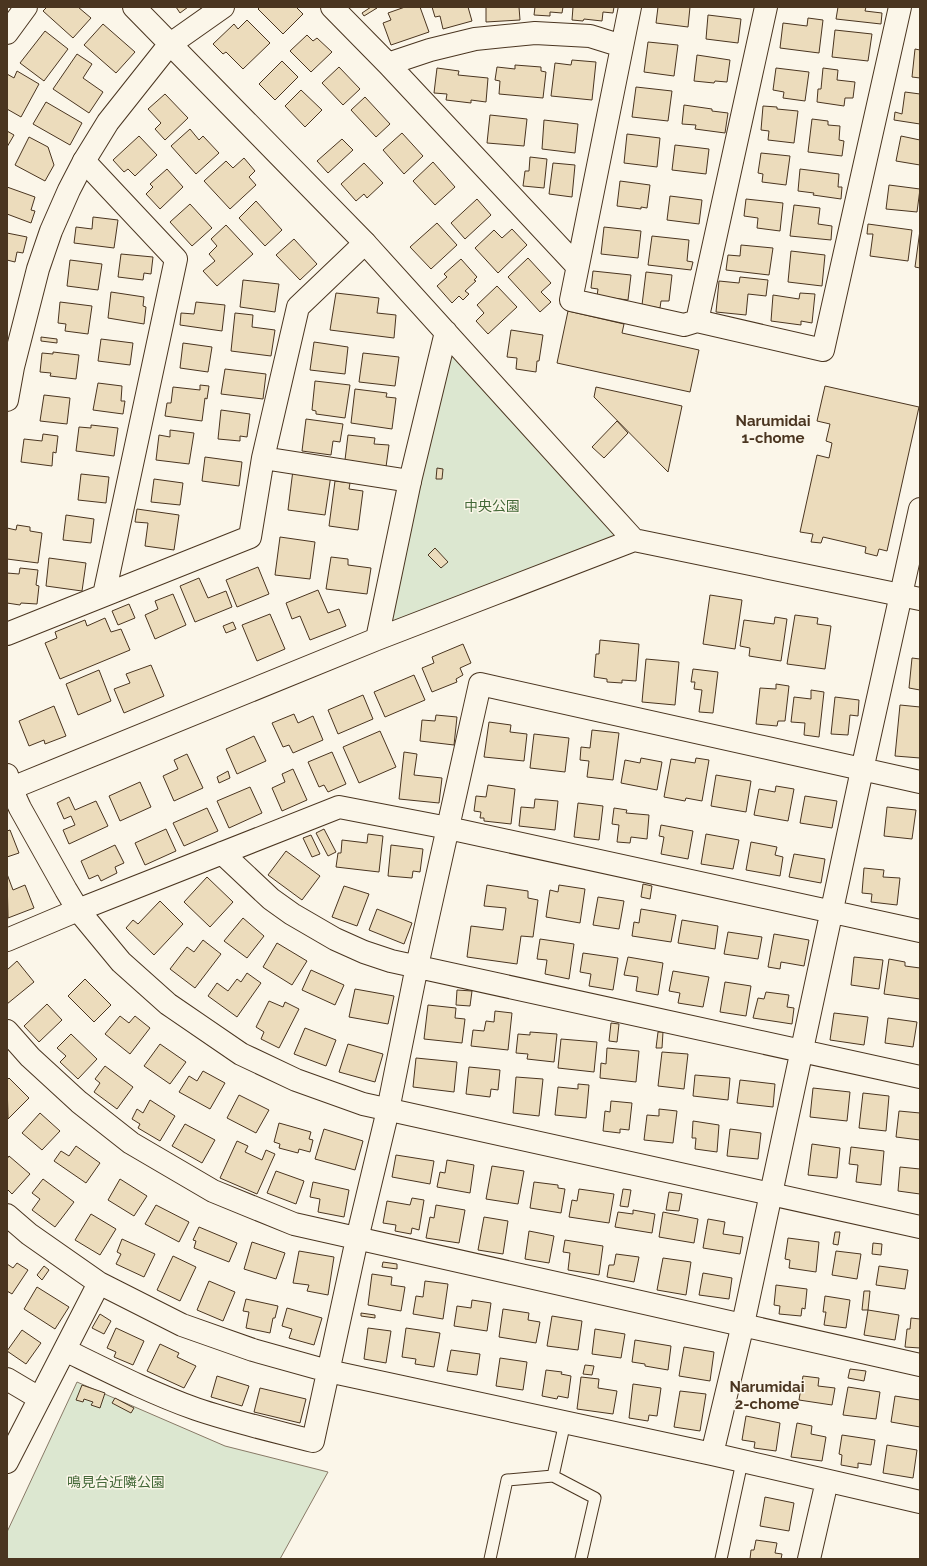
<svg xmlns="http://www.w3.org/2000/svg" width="927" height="1566" viewBox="0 0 927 1566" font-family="Raleway,'Noto Sans JP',sans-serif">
<rect width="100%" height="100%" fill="#fbf6e9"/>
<path fill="#dce7d0" stroke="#887966" d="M446 332 634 540 377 639Z
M77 1382 225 1446 328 1472 280 1559H7V1532Z"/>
<path fill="#ecdcbc" stroke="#4a3520" d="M47 7H78L91 18 73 38 43 11Z
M176 7H188L180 13Z
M260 7H296L303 14 283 34 258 9Z
M371 7 377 8 364 16 362 13Z
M405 7H420L429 32 391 45 383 23 391 20 388 13Z
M432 7H468L472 21 443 29 440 16 435 17Z
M486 7H519L520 20 486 22Z
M531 7H563L562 13 550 12V16L534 15 535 7Z
M573 7H614L613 13 603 12 602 21 584 19 583 21 572 20Z
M658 7H690L688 27 656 23Z
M838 7H866L865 11 882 13 881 24 836 19Z
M708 15 741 19 738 43 706 39Z
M808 18 823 20 819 53 780 48 783 23 807 26Z
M247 20 270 43 243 69 226 52 223 54 213 44 234 24 238 29Z
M103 24 135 52 116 73 84 45Z
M835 30 872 34 868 61 832 57Z
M45 31 68 49 44 81 20 63Z
M307 35 313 41 317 38 332 52 311 72 290 51Z
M648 42 678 45 674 76 644 72Z
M915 49 920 50V78L912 77Z
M77 54 92 64 83 78 103 92 89 113 53 89Z
M697 55 730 60 727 82 715 81 714 83 694 81Z
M572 60 596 62 592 100 551 96 555 63 571 65Z
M282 61 298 77 275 100 259 84Z
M515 65 541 67V71L546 72 543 98 499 94 500 81 495 80 497 67 515 69Z
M339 67 360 89 343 105 322 83Z
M437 68 459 71 458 75 488 78 486 102 471 100V103L446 100 447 94 434 93Z
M776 68 809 72 805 101 783 98 784 92 773 90Z
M823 68 838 70 837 80 855 82 853 98H845L844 106 817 102 818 89H821Z
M17 71 39 84 21 117 7 109V74L14 78Z
M636 87 672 91 668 121 632 117Z
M301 90 322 110 305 127 285 106Z
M905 92 920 94V124L894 120 895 112 902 114Z
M165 94 188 118 165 140 155 129 161 123 148 109Z
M365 97 390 124 376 137 351 110Z
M46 102 82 123 70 145 33 124Z
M684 105 712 109V111L728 113 725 133 695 129 696 125 682 124Z
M763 106 777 107V109L798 111 794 143 768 140 769 131 761 130Z
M490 115 527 119 524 146 487 143Z
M812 119 828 121V125L840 126 839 140 844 141 842 156 808 152Z
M544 120 578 124 575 153 542 149Z
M190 129 199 140 203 136 219 153 196 174 171 146Z
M7 131 14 135 7 147Z
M402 133 423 156 404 174 383 150Z
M627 134 660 138 657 167 624 163Z
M139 136 157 155 135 176 128 169 124 172 113 160Z
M901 136 920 140V165L896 161Z
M29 137 48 147 54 165 45 181 15 165Z
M342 139 353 150 328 173 317 161Z
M675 145 709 149 706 174 672 170Z
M761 153 790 156 786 185 762 182 763 174 758 173Z
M530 157 547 159 544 188 523 186 525 171H529Z
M244 158 255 171 249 177 256 185 230 209 204 181 226 161 233 168Z
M433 162 455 187 435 205 413 181Z
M364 163 383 183 367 198 364 194 356 201 341 184Z
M553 163 575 165 572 197 549 194Z
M167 169 183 187 160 209 146 194 153 187 150 184Z
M800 169 839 174 838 187H842L841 199 813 195 814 193 798 191Z
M620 181 650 185 647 208 641 207V209L617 206Z
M889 185 920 189 917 212 886 209Z
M7 187 35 197 31 210 35 211 31 223 7 214Z
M670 196 702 200 699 224 667 220Z
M477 199 491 215 465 239 451 223Z
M746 199 783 203 780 231 757 228 758 218 744 216Z
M256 201 282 230 265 246 239 218Z
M190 204 212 228 192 246 170 222Z
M794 205 820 208 818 224 832 226 831 240 790 236Z
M93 217 118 220 114 248 74 243 76 227 92 229Z
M437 223 457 245 431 269 410 247Z
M868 224 912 230 908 261 870 256 873 234H867Z
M226 225 253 254 217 286 203 271 215 261 209 254 217 246 211 239Z
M604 227 641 231 638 258 601 254Z
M512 229 527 245 498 273 475 248 494 230 502 238Z
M920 230V268L915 267Z
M7 233 27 237 23 253 17 252 15 262 7 260Z
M652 236 689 240 687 261 693 262 691 270 648 265Z
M294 239 317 264 300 280 276 255Z
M741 245 773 248 769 275 726 270 728 255 740 256Z
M791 251 825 255 822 286 788 282Z
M121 254 153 257 151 274 144 273 143 280 118 277Z
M528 258 551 283 541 292 551 302 540 312 508 277Z
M461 259 477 277 474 280 476 281 465 291 469 294 463 300 459 296 452 303 437 286 447 277 444 274Z
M70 260 102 264 98 290 67 286Z
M593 271 631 275 628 300 597 296 598 289 591 288Z
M646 272 672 275 669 301H661L660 308 642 305Z
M740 277 768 280 766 296 748 294 746 315 716 312 719 281 739 283Z
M243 280 279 284 275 312 240 307Z
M497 286 517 307 488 334 476 321 484 313 477 305Z
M111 292 144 297 143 306 146 307 144 324 108 318Z
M336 293 379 298 377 313 396 315 394 338 330 330Z
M800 293 815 294 812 323 801 321V325L771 321 773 295 799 299Z
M60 302 92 306 88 334 65 331 66 324 58 323Z
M196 302 225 305 222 331 180 325 181 313 194 314Z
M568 311 624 324 622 333 699 350 690 392 557 363Z
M235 313 253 315 252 327 275 330 271 356 231 351Z
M511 330 543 335 539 361H537L536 372 516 369 517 358 507 357Z
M41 337 57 339V343L41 341Z
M101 339 133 343 130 365 98 361Z
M314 342 348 347 345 374 310 370Z
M183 343 212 347 208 372 180 368Z
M53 352 79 355 76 379 50 376 51 373 40 372 42 353 53 354Z
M363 353 399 357 395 386 359 382Z
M225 369 266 374 263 399 221 394Z
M315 381 350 385 345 418 316 414V411L312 410Z
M98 383 122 386 121 401H125L123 414 93 410Z
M200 385 209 386 207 399 205 398 202 421 165 416 167 403H171L173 387 200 390Z
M825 386 919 407 887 551 879 549 877 556 865 553 866 547 823 537 821 543 811 542 813 534 800 532 817 455 829 458 832 443 826 441 830 424 817 421Z
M596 387 682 406 668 472 594 397Z
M355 389 387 393 386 397 396 398 392 429 351 423Z
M44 395 70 398 67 424 40 421Z
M221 410 250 414 247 437 240 436V441L218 439Z
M306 419 343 424 340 442 333 441 331 455 302 451Z
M617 421 628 433 604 458 592 447Z
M91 425 118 428 114 456 76 451 79 427 91 428Z
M170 430 194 433 189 464 156 460 159 435 170 437Z
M43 434 58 436 56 453 53 452 52 466 21 462 24 439 42 441Z
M348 435 375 438 374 444 389 445 386 467 345 460Z
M205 457 242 462 239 486 202 481Z
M437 468 443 469 442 479H436Z
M293 470 331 475 325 515 288 510Z
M81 474 109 477 106 503 78 500Z
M154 479 183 483 180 505 151 502Z
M335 481 350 483 349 489 363 491 358 530 329 526Z
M137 509 179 515 174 550 145 546 148 523 135 522Z
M66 515 94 519 91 543 63 540Z
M17 525 30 527V531L42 533 38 563 7 559V528L16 530Z
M280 537 315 542 310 579 275 575Z
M435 548 448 562 441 568 428 555Z
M331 557 348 559V565L371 568 367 594 326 589Z
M49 558 86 563 82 591 46 586Z
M258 567 269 594 237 607 226 580Z
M20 568 38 570 36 585 39 586 37 604 21 603 20 605 7 603V573L19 574Z
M199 578 208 598 226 591 232 607 195 622 180 586Z
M318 590 328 613 339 609 346 626 310 640 300 616 292 619 286 603Z
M173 594 186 625 155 639 145 615 158 609 155 601Z
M710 595 742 600 735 649 703 644Z
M129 604 135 618 118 625 112 611Z
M270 614 285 649 257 661 242 625Z
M795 615 818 618 817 624 831 626 825 669 787 664Z
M775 617 787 619 781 661 749 656 750 648 740 646 744 620 774 624Z
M105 618 111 632 121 629 130 650 60 679 45 643 57 638 55 632 85 620 87 626Z
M233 622 236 629 226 633 223 626Z
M600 640 639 644 636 681 622 680V683L607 682V679L594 677 596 654H599Z
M463 644 471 663 460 668 463 675 456 679 457 682 432 692 422 668 434 663 432 657Z
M912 658 920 659V690L909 688Z
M646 659 679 662 675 705 642 702Z
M151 665 164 696 124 713 114 689 130 683 126 674Z
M693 669 718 672 713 713 699 712 702 690 694 689 695 682H691Z
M99 670 111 701 78 715 66 684Z
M414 675 425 700 385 717 374 692Z
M776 684 789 686 785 721H778L777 726 756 724 760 688 776 689Z
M811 690 824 692 819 737 804 735 805 723 791 722 794 697 811 699Z
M363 695 373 719 338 734 328 710Z
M835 697 859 700 858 716 850 715 848 735 831 734Z
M900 705 920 707V758L895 756Z
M54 706 66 736 45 744 44 740 29 746 19 721Z
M294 714 298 723 313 716 323 740 293 753 289 745 283 747 272 723Z
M436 715 457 717 454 745 420 741 422 720 435 721Z
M489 722 511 725 510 732 527 734 524 761 484 757Z
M592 730 619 733 613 780 587 777 589 761 580 760 581 747 590 748Z
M380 731 396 767 359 783 343 747Z
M534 734 569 738 565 772 530 768Z
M254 736 266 761 237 774 226 749Z
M332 752 346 784 328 792 324 785 319 787 308 762Z
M404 752 417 754 414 775 442 778 439 803 399 799Z
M187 754 203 788 174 801 163 776 178 769 174 760Z
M641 758 662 762 657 790 621 783 625 760 640 763Z
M696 758 709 760 702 801 686 798 685 801 664 797 671 759 695 763Z
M293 769 307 800 282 811 272 788 285 782 282 774Z
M228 771 230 778 219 783 217 777Z
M716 775 751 781 746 812 711 806Z
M140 782 151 807 120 821 109 796Z
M488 785 515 789 511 824 484 821V818H480L481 812 474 811 476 796 486 797Z
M776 786 794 789 788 821 754 815 759 789 775 792Z
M250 787 262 813 229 828 217 801Z
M805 796 837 801 832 828 800 823Z
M69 797 75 810 96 801 108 826 69 844 63 830 75 825 71 816 64 819 57 803Z
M535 799 558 801 555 830 519 826 521 807 534 808Z
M578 803 603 806 599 840 574 837Z
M887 807 916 810 912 839 884 836Z
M207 808 218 831 184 846 173 823Z
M614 808 627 810 626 813 649 815 647 839 631 837 630 843 617 842 619 825 612 824Z
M661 825 693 831 688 859 661 854 664 837 659 836Z
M166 829 176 851 145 865 135 843Z
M324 829 336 852 328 856 316 833Z
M10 830 19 853 7 857V831Z
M368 834 383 836 379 872 336 867 338 853H341L342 840 367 843Z
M706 834 739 840 733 869 701 864Z
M311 835 320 854 312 857 303 838Z
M751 842 777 847 775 855 783 857 780 876 746 870Z
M115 845 124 863 115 867 117 873 101 881 98 875 89 879 81 861Z
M391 845 423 849 420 872 413 871 412 878 388 876Z
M286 851 320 876 302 900 268 875Z
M794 854 825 859 821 883 789 877Z
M864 868 884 870 883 877 900 878 897 905 871 902 872 894 862 893Z
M7 874 13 890 25 885 34 908 8 918Z
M207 877 233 902 210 927 184 902Z
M643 884 652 886 650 899 641 897Z
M487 885 528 891V898L538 900 533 937 521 936 517 964 467 957 471 926 503 930 506 908 484 906Z
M559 885 585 889 580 923 546 917 550 890 558 892Z
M344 886 369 894 357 926 332 917Z
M598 897 624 901 619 929 593 925Z
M160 901 183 924 154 955 126 928 133 920 138 924Z
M377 909 412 923 404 944 369 930Z
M641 909 676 915 671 942 632 936 634 922 639 923Z
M243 918 264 936 247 958 224 941Z
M682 920 718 926 715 949 678 943Z
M728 932 762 937 758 959 724 954Z
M774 934 809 940 804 966 781 962 780 969 768 967Z
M540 939 574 944 569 979 545 974 547 960 537 959Z
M203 940 221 954 195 988 170 969 187 947 194 952Z
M277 943 307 961 292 985 263 967Z
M583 953 618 958 613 990 589 986 591 974 580 972Z
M628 957 663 963 658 995 636 991 638 977 624 975Z
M854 957 883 960 879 989 851 985Z
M889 959 905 962V966L920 968V999L884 994Z
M17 961 34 982 7 1004V970Z
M311 970 344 985 335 1005 302 990Z
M673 971 709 977 703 1007 678 1003 680 993 669 991Z
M247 973 261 983 237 1017 208 996 217 983 228 991 237 979 241 982Z
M85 979 111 1005 94 1022 68 996Z
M725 982 751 986 746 1016 720 1012Z
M355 989 394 996 388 1024 349 1017Z
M457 990 472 991 470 1006 456 1005Z
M766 992 789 995 787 1007 794 1008 792 1024 753 1018 758 998 764 999Z
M269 1001 283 1007 285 1002 299 1009 279 1048 261 1039 264 1032 256 1027Z
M47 1004 62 1020 39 1042 24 1026Z
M428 1005 456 1008 455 1018 465 1019 462 1043 424 1039Z
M495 1011 512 1013 508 1050 471 1046 473 1030 484 1031 486 1021 494 1022Z
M834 1013 868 1017 864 1045 830 1040Z
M120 1016 129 1023 135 1016 150 1028 130 1054 105 1034Z
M888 1018 917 1022 913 1047 885 1043Z
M611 1023 619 1024 617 1042 609 1041Z
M305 1028 336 1040 326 1066 294 1054Z
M530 1032 557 1034 554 1062 527 1059 528 1054 516 1053 518 1034 530 1035Z
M658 1032H663L662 1048H656Z
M71 1034 97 1059 78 1079 60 1062 66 1056 57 1048Z
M561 1039 597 1042 594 1072 558 1068Z
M160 1044 186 1062 170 1084 144 1066Z
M348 1044 383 1054 375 1082 339 1072Z
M607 1048 639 1051 636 1082 600 1078 601 1063 606 1064Z
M662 1052 688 1054 684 1089 658 1086Z
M416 1058 457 1062 454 1092 413 1087Z
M105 1066 133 1087 117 1109 94 1092 100 1083 95 1079Z
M469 1067 500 1070 498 1090 491 1089 490 1097 466 1094Z
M203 1071 225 1083 210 1109 179 1092 189 1076 197 1081Z
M695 1075 730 1078 728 1100 693 1096Z
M516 1077 543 1079 539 1116 513 1113Z
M9 1078 29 1098 8 1119 7 1080Z
M740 1080 775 1084 773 1107 737 1103Z
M578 1084 589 1085 586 1118 555 1115 558 1087 578 1089Z
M813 1088 850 1092 847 1121 810 1117Z
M863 1093 889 1096 886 1131 859 1128Z
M239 1095 269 1110 256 1133 227 1118Z
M150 1100 175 1116 160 1141 138 1128 140 1124 132 1119 137 1109 143 1113Z
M611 1101 632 1103 629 1130 620 1129V1133L603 1131 605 1111 610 1112Z
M659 1109 677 1111 673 1143 644 1140 647 1115 659 1116Z
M899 1111 920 1113V1140L896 1137Z
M40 1113 60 1131 42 1150 22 1133Z
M693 1121 719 1125 717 1152 695 1149 696 1138H692Z
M279 1123 311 1132 309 1139 313 1140 310 1152 299 1149 298 1153 279 1148 280 1144 274 1142Z
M185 1124 215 1140 202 1163 172 1146Z
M324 1129 363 1141 355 1170 315 1159Z
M730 1129 761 1133 758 1159 727 1156Z
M237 1141 248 1146 245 1152 262 1160 266 1150 275 1154 257 1194 220 1178Z
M812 1144 840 1148 837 1178 808 1175Z
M76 1146 100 1163 86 1183 54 1161 61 1151 69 1156Z
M851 1147 884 1151 881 1185 856 1182 858 1165 849 1164Z
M396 1155 434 1161 430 1184 392 1177Z
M9 1156 30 1174 12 1194 7 1189V1159Z
M447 1160 474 1165 470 1193 437 1187 440 1172 445 1173Z
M492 1166 524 1171 518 1204 486 1199Z
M900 1167 920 1169V1194L898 1191Z
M276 1171 304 1181 296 1204 267 1193Z
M43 1179 74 1202 55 1227 32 1210 40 1199 32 1193Z
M120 1179 147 1196 134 1216 108 1200Z
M313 1182 349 1190 344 1217 318 1212 320 1199 310 1197Z
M534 1182 558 1185V1188L565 1189 561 1213 530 1208Z
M579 1189 614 1194 609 1223 569 1217 572 1200 577 1201Z
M623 1189 631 1190 628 1207 620 1206Z
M669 1192 682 1194 679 1211 666 1210Z
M412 1198 424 1200 419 1230 412 1228 411 1234 395 1231 396 1225 383 1223 387 1201 410 1205Z
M156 1205 189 1222 179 1242 145 1224Z
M436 1205 465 1210 459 1243 426 1238 430 1217 434 1218Z
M633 1210 655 1214 652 1233 615 1227 618 1212 633 1214Z
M663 1212 698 1219 694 1243 659 1237Z
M91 1214 116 1229 100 1255 75 1240Z
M484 1217 508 1221 503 1254 478 1250Z
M708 1219 725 1222 723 1234 743 1237 740 1254 703 1248Z
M199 1227 237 1243 229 1262 194 1248 196 1241 193 1240Z
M529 1231 554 1236 549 1263 525 1259Z
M835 1232H840L838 1245 833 1244Z
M788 1238 819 1242 816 1272 789 1268 790 1260 785 1259Z
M122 1239 155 1254 144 1277 116 1264 121 1254 117 1252Z
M565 1240 603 1246 599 1275 568 1270 570 1253 563 1252Z
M252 1242 285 1253 276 1279 244 1269Z
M873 1243 882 1244 881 1255 872 1254Z
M299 1251 334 1257 328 1295 307 1291 309 1285 293 1283Z
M836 1251 861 1254 857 1279 832 1275Z
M616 1254 639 1257 634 1282 607 1277 609 1265H614Z
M173 1256 196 1267 180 1301 157 1290Z
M663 1258 691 1262 686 1295 657 1290Z
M383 1262 397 1264V1269L382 1267Z
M17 1263 28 1270 12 1294 7 1291V1264L13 1268Z
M44 1266 49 1270 42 1280 37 1275Z
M879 1266 908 1270 905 1289 876 1285Z
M703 1273 732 1278 729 1299 699 1295Z
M372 1274 392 1277 391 1285 405 1287 401 1311 368 1305Z
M209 1281 235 1292 223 1321 197 1310Z
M425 1281 448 1284 443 1319 413 1314 416 1296 423 1297Z
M776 1285 807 1289 805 1309 802 1308 801 1316 779 1314 780 1306 774 1305Z
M37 1287 69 1307 55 1329 24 1309Z
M864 1291H870L868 1310H862Z
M825 1296 850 1300 846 1328 824 1325 826 1312H823Z
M246 1299 278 1306 275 1318H273L270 1333 246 1328 249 1312 243 1311Z
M472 1300 491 1303 487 1331 454 1326 457 1306 471 1308Z
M287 1308 322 1318 314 1345 289 1338 292 1329 282 1326Z
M503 1309 529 1313 528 1320 540 1322 536 1343 499 1337Z
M868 1310 899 1315 895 1340 864 1335Z
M361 1313 375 1315V1318L361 1316Z
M100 1314 111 1321 104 1334 92 1328Z
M552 1316 582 1321 578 1350 547 1346Z
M911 1318 920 1319V1348L905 1347 907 1329H910Z
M116 1328 144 1341 133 1365 114 1357 116 1352 107 1348Z
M368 1328 391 1331 386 1363 364 1359Z
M406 1328 440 1333 434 1367 415 1364 416 1359 402 1357Z
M595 1329 625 1334 621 1358 592 1354Z
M22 1330 41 1343 26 1364 7 1351Z
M635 1340 671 1346 668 1370 645 1366V1364L632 1362Z
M160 1344 179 1353 177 1357 196 1366 184 1388 147 1371Z
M684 1347 714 1352 710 1381 679 1376Z
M451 1350 480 1354 477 1375 447 1371Z
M500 1358 527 1362 523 1390 496 1386Z
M585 1365 594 1366 592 1375 583 1374Z
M850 1369 866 1371 864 1381 848 1378Z
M546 1370 562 1372 561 1374 571 1376 568 1398 558 1396 557 1399 542 1396Z
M217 1376 249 1386 242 1406 211 1397Z
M803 1376 819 1378 818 1386 835 1388 832 1405 799 1400Z
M581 1377 599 1379 598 1388 617 1391 613 1414 577 1409Z
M633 1384 661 1388 657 1416 649 1415 648 1421 629 1418Z
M82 1385 105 1393 100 1408 91 1405 93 1402 84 1399 83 1402 76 1400Z
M848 1387 880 1392 876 1419 843 1415Z
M260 1388 306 1399 300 1423 254 1412Z
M680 1391 706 1394 700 1431 674 1427Z
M895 1396 920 1400V1427L891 1422Z
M115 1398 134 1408 131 1413 112 1403Z
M746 1416 780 1423 776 1451 754 1448 755 1442 742 1440Z
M797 1423 812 1426 811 1434 826 1437 822 1461 791 1457Z
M842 1435 875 1440 871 1465 858 1463V1468L841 1465 842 1455 839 1454Z
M887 1445 917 1450 913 1478 883 1473Z
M765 1497 794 1503 789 1531 760 1526Z
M756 1540 777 1543 775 1553 782 1554 781 1559H750L751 1550H754Z"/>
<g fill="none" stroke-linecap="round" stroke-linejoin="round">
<g stroke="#4a3520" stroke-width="13">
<path id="lane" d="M565 1422 553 1476 595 1498 581 1559
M490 1559 507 1480 553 1476
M721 1559 742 1462"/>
</g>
<g stroke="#4a3520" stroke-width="24">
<path id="street" d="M332 7 388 64 577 266
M630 7 571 300 684 325 697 321
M766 7 697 321 823 350 900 7
M7 33 26 7
M388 64 430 50 475 39 535 33 590 36 622 46
M84 161 176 259 104 595
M263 458 410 481
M7 634 250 537 263 458 298 307 365 243
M222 853 271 899 292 914 335 939 364 952 391 961 920 1077
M7 940 78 910 339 807 448 828 920 931
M7 1031 30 1057 79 1102 131 1143 213 1191 294 1224 920 1365
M7 1215 29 1234 99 1283 182 1325 253 1350 328 1371 712 1454 920 1502
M65 1350C108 1371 151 1393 196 1409 234 1422 274 1431 313 1441L357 1239 388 1110 417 966 480 684 920 782
M7 1379 39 1398
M712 1454 743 1324 862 770 920 509
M7 1462 99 1283
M809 1559 827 1481"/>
</g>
<g stroke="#4a3520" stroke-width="24">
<path id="secondary" d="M134 7 365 243 634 540
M7 400 13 367 38 269 51 231 69 190 84 161 108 122 169 45 223 7
M377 639 410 481 446 332
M7 775 11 788 20 808 66 890 78 910 121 962 168 1004 241 1054 296 1080 363 1104 920 1227
M7 790 377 639 634 540 920 599"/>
</g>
<use href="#lane" stroke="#fbf6e9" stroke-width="11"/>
<use href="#street" stroke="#fbf6e9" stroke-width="22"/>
<use href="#secondary" stroke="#fbf6e9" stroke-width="22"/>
</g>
<g text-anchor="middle" stroke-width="3" stroke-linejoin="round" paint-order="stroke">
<g font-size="14" fill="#436837" stroke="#fbf6e9">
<text x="492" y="511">中央公園</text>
<text x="116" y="1487">鳴見台近隣公園</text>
</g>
<g font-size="15" font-weight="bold" fill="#4a3520" stroke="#fbf6e9">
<text x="773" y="426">Narumidai<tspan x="773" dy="17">1-chome</tspan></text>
<text x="767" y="1392">Narumidai<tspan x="767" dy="17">2-chome</tspan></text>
</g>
</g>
<rect width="927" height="1566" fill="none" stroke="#4a3520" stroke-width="16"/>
</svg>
